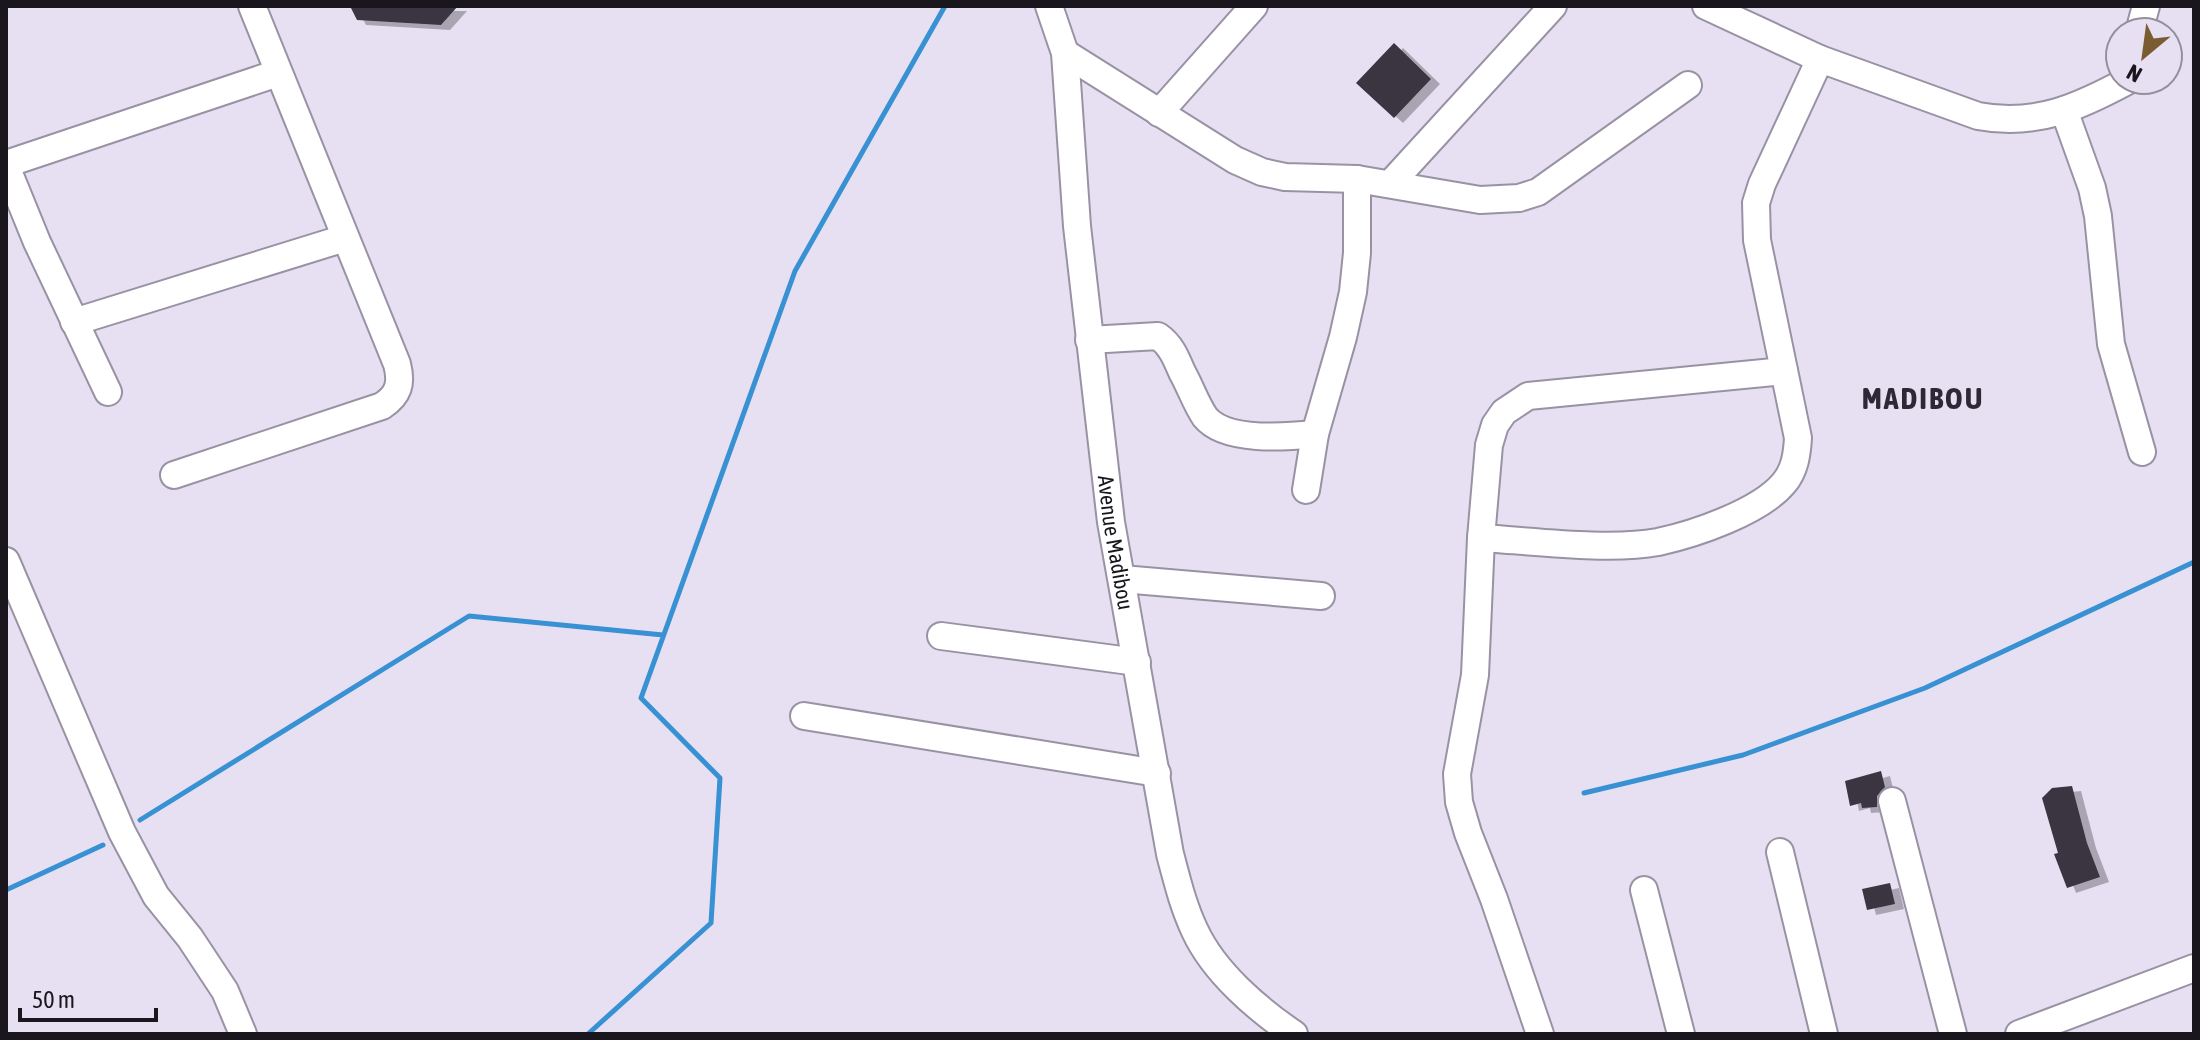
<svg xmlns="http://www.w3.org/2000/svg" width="2200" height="1040" viewBox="0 0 2200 1040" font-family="'Asap Condensed',sans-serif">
<defs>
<filter id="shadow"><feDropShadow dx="9" dy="5" stdDeviation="0" flood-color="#0004"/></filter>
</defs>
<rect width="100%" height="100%" fill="#e7e0f3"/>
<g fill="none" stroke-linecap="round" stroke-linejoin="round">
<path stroke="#3891d2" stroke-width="5" d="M1584 793 1743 755 1925 688 2194 562
M140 820 469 616 663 635
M6 890 103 845
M588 1034 711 923 720 778 641 698 795 271 945 6"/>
</g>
<path fill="#3a3443" filter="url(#shadow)" d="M350 6H458L441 25 357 20Z
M1394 43 1431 79 1394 118 1356 83Z
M1881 771 1885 787 1877 796V807L1862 808 1861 803 1850 806 1845 781Z
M2072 786 2087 843 2100 877 2067 888 2054 854 2058 853 2042 798 2052 788Z
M1890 883 1895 904 1867 910 1862 889Z"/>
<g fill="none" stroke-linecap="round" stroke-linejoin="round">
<g stroke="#9992a4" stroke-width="30">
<g id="minor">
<path id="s1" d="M1049 6 1065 53 1077 226 1111 522 1170 854C1177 880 1183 906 1195 931 1214 972 1257 1009 1294 1034"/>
<path d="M1706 6 1820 59 1978 116C2036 127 2079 107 2129 80"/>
<path d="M2139 32 2146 6"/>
<path d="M1065 53 1235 160 1262 172 1285 177 1357 179 1480 200 1519 198 1538 192 1688 85"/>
<path d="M2064 110 2092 188 2098 216 2111 344 2142 452"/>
<path d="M1159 113 1254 6"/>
<path d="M6 164 278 73"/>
<path d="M6 166 37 242 108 392"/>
<path d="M1391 183 1553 6"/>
<path d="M74 322 345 238"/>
<path d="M1089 340 1158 336C1171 345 1176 358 1182 372 1190 386 1196 404 1205 417 1225 442 1286 437 1315 434"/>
<path d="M174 475 382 406C399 395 402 383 397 364L252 6"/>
<path d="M1306 490 1315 434 1343 337 1353 292 1357 253V179"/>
<path d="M1481 538C1533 541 1608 551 1658 542 1695 534 1760 512 1784 483 1795 470 1797 454 1798 438L1757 240 1756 203 1762 184 1820 59"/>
<path d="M6 561 122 832 156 896 190 938 225 991 243 1034"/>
<path d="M1122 579 1321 596"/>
<path d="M941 636 1137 662"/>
<path d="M804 716 1157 773"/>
<path d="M1892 801 1953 1034"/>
<path d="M1780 852 1824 1034"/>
<path d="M1644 890 1681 1034"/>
<path d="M1540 1034 1494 899 1468 833 1459 802 1457 774 1475 675 1481 538 1489 445 1495 425 1504 412 1528 396 1784 371"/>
<path d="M2019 1034 2194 968"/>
</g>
</g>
<use href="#minor" stroke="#fff" stroke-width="26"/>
</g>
<g text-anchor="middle" stroke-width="8" stroke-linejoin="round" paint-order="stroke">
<g font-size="22" fill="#19161d" stroke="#e7e0f3">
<text dy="8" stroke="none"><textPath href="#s1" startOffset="542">Avenue Madibou</textPath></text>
</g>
<g font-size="30" font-weight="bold" letter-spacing="2" fill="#2e2836" stroke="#e7e0f3">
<text x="1923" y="409">MADIBOU</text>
</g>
</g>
<rect width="2200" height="1040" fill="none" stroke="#19161d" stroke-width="16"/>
<g transform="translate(2144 56) rotate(209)"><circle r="38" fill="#e7e0f3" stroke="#958f9d" stroke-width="2"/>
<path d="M0-6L14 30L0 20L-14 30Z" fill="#7b5c31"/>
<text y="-12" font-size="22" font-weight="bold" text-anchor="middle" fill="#19161d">N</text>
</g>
<path d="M20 1008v12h136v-12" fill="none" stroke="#19161d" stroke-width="4"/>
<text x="32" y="1008" font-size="24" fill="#19161d" stroke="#e7e0f3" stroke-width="6" paint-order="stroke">50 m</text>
</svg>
